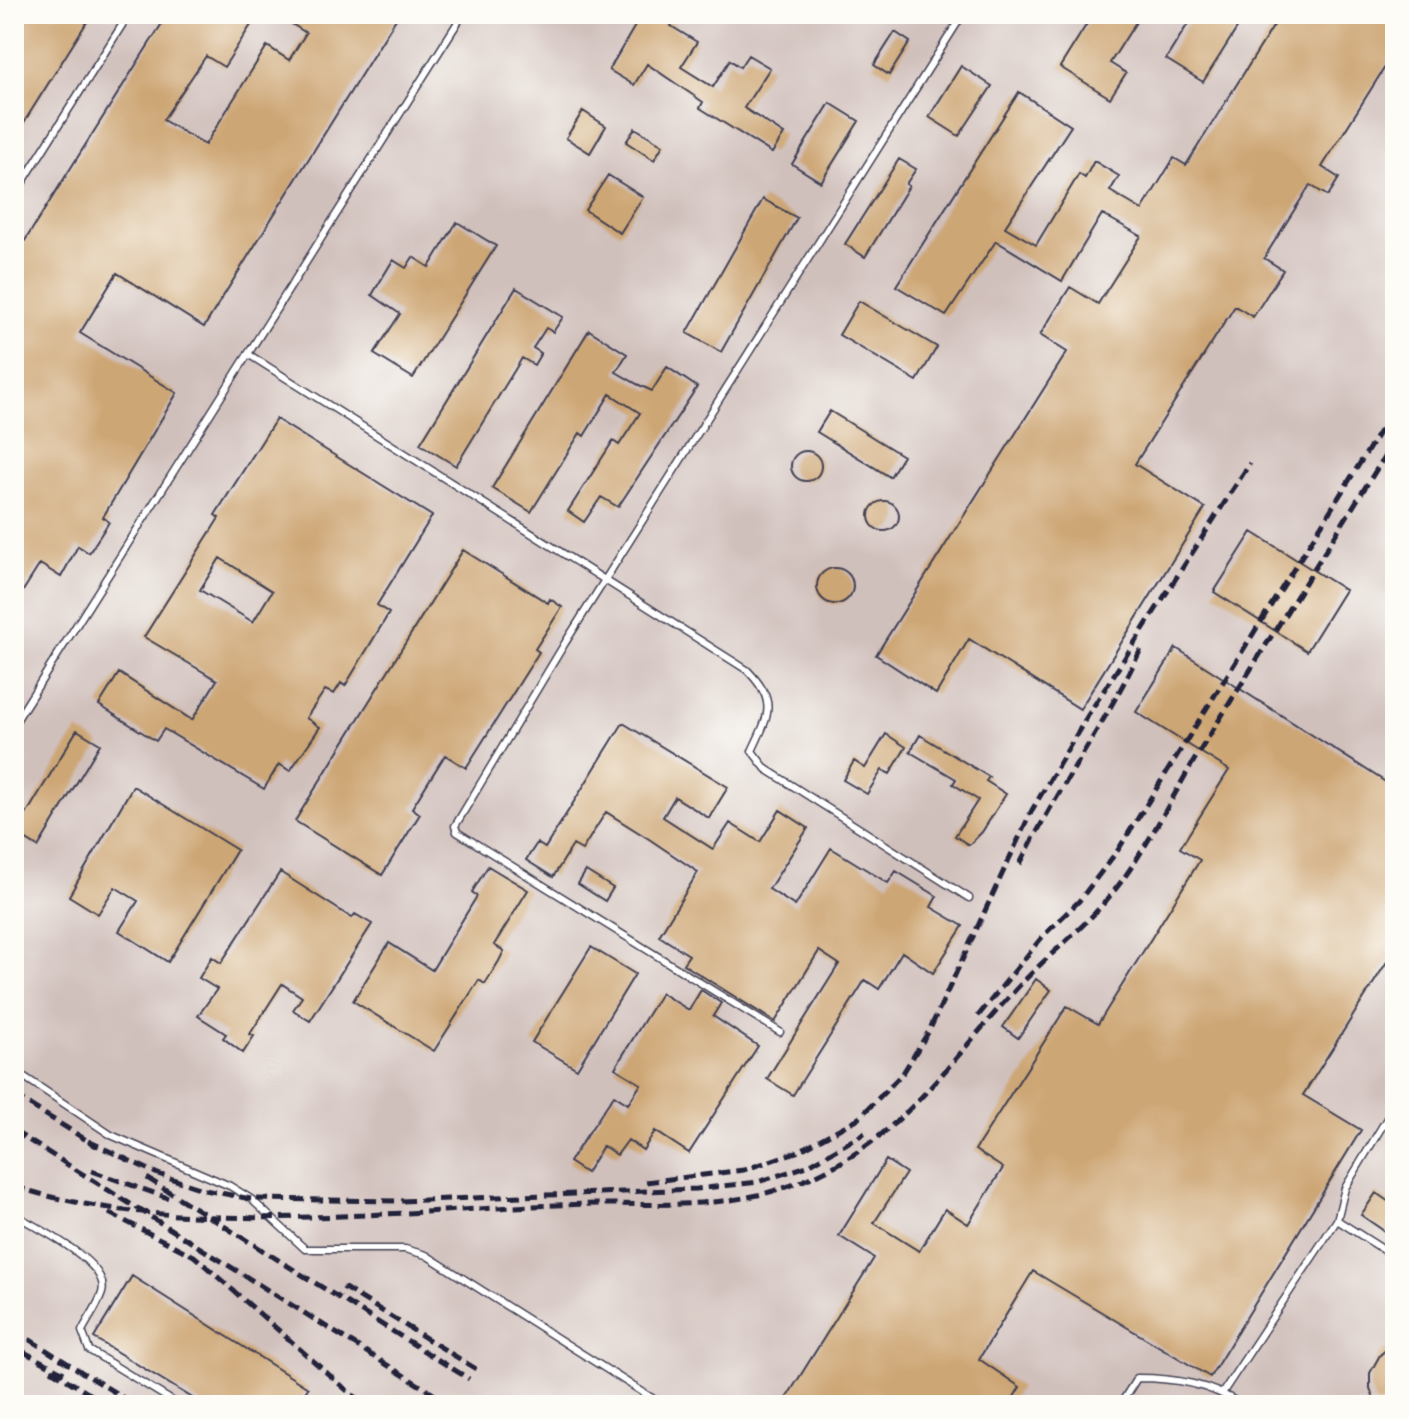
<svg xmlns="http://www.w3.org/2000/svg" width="1409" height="1419" viewBox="0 0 1409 1419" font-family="'IM FELL English',serif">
<rect width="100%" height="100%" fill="#fdfcf7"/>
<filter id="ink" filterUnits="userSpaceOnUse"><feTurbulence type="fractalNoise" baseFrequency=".0125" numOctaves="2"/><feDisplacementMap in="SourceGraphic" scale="16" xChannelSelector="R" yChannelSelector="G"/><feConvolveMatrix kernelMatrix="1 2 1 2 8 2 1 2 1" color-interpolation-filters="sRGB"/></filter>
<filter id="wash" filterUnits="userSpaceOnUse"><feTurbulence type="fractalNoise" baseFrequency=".006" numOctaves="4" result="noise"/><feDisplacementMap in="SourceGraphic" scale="32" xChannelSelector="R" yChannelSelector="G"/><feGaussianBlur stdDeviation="1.8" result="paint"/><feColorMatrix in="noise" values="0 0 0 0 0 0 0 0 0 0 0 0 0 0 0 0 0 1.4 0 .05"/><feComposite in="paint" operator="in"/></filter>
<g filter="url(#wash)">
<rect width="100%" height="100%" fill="#f8ead6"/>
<path fill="#d0c0bc" d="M14 14H1395V1405H14Z"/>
<g id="blocks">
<path fill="#cda674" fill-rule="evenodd" d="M14 14H92L14 138Z
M168 14H258L224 67 206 56 163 120 205 145 267 46 289 60 306 33 292 24 298 14H399L204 327 117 273 80 333 177 393 103 517 109 522 89 553 78 546 61 577 40 564 14 605V258Z
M642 14H678L671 26 697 42 681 67 713 87 730 60 740 67 748 55 770 68 744 108 784 134 772 153 700 108 703 102 647 64 634 85 609 70Z
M1093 14H1141L1110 63 1126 73 1110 98 1060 67Z
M1194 14H1228L1241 22 1203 82 1166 59Z
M1281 14H1395V51L1322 167 1339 178 1328 196 1310 185 1264 258 1283 270 1253 317 1235 306 1135 464 1205 508 1080 709 969 639 936 694 876 655 1067 352 1040 335 1070 287 1098 304 1141 236 1102 214 1062 281 996 241 946 316 896 286 1019 92 1071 126 1005 227 1036 245 1079 174 1085 178 1094 161 1119 176 1110 191 1142 210 1174 158 1186 165Z
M895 32 910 42 889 75 874 65Z
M961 66 992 86 959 136 929 117Z
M830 103 859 121 821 182 792 164Z
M583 111 606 126 590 153 566 138Z
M635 128 663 145 654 160 626 142Z
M899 159 916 169 906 184 909 186 865 257 845 244Z
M608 175 643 197 620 233 585 210Z
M763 199 797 218 721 352 687 333Z
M457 222 496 246 413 378 374 354 400 314 372 295 393 260 406 268 413 257 429 267Z
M516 288 563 317 553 332 546 328 533 348 541 353 534 365 522 358 456 466 420 444Z
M859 301 937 347 917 381 839 335Z
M589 330 627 354 616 372 637 384 652 391 667 367 697 387 618 507 601 497 584 522 568 511 613 441 619 445 640 413 610 394 584 436 580 433 531 512 492 488Z
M830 411 903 456 890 477 817 432Z
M276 419 432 516 377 605 389 613 345 686 341 683 334 694 325 690 306 718 320 727 290 771 279 764 264 789 164 729 156 741 99 705 119 673 192 720 217 680 144 637 219 518 215 515ZM220 558 272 591 253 622 200 590Z
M791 466a15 15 0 1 1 30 0a15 15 0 1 1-30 0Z
M869 516a15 15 0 1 1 30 0a15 15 0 1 1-30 0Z
M1252 532 1345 590 1307 651 1214 592Z
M463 550 548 603 550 599 562 607 535 649 539 652 466 768 445 755 412 808 420 814 382 875 295 821Z
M817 586a18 18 0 1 1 36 0a18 18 0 1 1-36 0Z
M1176 648 1395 788V949L1303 1095 1361 1130 1210 1377 1033 1271 979 1359 1020 1387 1009 1405H782L874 1258 839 1236 886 1160 906 1173 874 1223 919 1251 945 1209 968 1224 1003 1168 975 1150 1067 1006 1098 1024 1200 860 1180 848 1229 770 1136 712Z
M623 723 728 787 709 818 675 797 663 817 713 849 730 823 760 842 780 810 808 828 769 889 795 906 831 848 888 883 896 871 937 896 931 907 963 926 933 973 902 952 879 989 865 980 793 1095 767 1079 839 964 819 951 775 1022 683 964 689 955 659 936 698 872 649 839 606 812 582 850 573 845 553 877 526 860 537 843 545 848Z
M77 730 100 744 38 847 15 833Z
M886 734 906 747 890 774 882 770 867 794 843 780 854 761 865 768Z
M920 735 989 777 986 781 1006 794 982 832 969 845 955 836 978 800 953 784 956 779 910 752Z
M133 786 237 850 168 962 119 931 138 901 115 887 98 914 69 896Z
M488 866 528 890 494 945 504 951 499 961 485 984 479 980 434 1051 353 1001 389 943 432 970 477 896 472 892Z
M586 871 613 888 605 901 578 884Z
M280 872 352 918 355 914 372 924 310 1021 293 1010 302 997 282 984 250 1034 254 1036 243 1053 223 1038 226 1034 198 1016 217 989 199 978 212 957 221 963Z
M591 947 635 974 577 1069 532 1042Z
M1036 979 1051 990 1018 1038 1003 1027Z
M701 990 721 1003 713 1016 758 1046 689 1153 655 1131 643 1150 628 1140 617 1155 603 1146 586 1173 569 1162 614 1095 628 1104 641 1084 615 1068 661 993 689 1010Z
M1376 1193 1395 1206V1227L1390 1235 1361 1215Z
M132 1276 308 1388 297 1405H204L94 1338Z
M1395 1342V1405H1376L1370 1388V1373L1380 1355Z"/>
</g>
</g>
<g filter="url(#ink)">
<use href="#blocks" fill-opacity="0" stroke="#424052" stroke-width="2"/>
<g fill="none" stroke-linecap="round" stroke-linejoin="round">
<g stroke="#424052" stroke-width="9">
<path id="service" d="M14 196 129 14
M248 354 747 670C778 701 769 715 752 751L766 769 969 898
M14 724 463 14
M780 1032 457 832 455 826 565 643 963 14
M14 1070 111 1135 230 1186 251 1199 305 1249H405L426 1255 663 1405
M14 1214C36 1228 111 1262 102 1293 98 1306 88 1319 82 1331L89 1350 179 1405
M1337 1220 1395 1257
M1223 1392 1337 1220 1345 1188 1395 1105
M1120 1405 1137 1378C1175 1378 1210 1384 1242 1405"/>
</g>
<use href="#service" stroke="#fff" stroke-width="6"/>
<path stroke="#22223b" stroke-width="5" stroke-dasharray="12 6" stroke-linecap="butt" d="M1020 864C1057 790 1106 723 1141 649
M978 1016 1043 936 1079 901 1118 850 1395 407
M14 1095 96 1146
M14 1131 451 1405
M88 1141 158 1174 205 1190 251 1199 399 1201 697 1189 758 1182 807 1166 865 1133
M92 1171 168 1198
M147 1178 469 1379
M646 1182 744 1170 799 1151 859 1118 903 1073 929 1031 1032 810 1088 715 1250 463
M14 1186C143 1229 308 1218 443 1211 498 1208 555 1204 610 1204 665 1205 724 1206 777 1190 897 1153 942 1067 1022 983 1048 955 1079 932 1104 903 1142 860 1168 803 1198 754 1263 649 1329 545 1395 440
M109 1213 194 1256 351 1394 369 1405
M343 1287 476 1369
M14 1330 135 1405
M22 1351 64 1373
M51 1370 107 1405"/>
</g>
</g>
<rect width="1409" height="1419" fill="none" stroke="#fdfcf7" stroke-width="48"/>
</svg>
